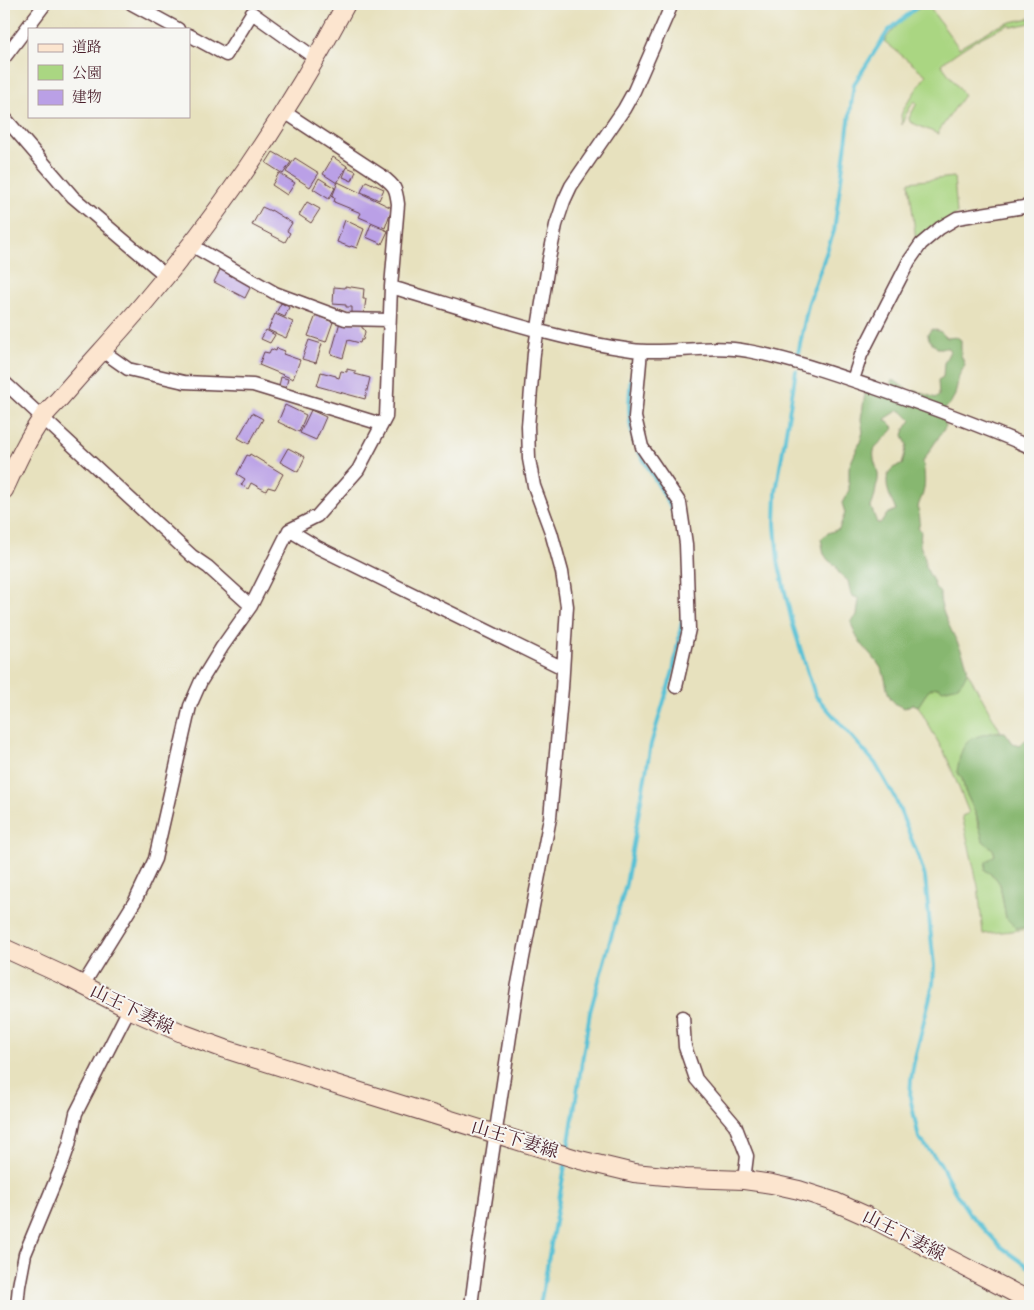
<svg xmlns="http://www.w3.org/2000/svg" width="1034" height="1310" viewBox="0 0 1034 1310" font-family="Vollkorn,'Noto Serif JP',serif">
<rect width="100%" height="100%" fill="#f6f6f2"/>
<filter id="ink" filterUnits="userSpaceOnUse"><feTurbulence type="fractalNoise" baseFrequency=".02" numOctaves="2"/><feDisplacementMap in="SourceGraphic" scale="10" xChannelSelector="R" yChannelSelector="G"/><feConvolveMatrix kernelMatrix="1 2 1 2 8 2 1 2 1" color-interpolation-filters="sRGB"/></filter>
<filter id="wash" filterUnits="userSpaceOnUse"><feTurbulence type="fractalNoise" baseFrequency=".0096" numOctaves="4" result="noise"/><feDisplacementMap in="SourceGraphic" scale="20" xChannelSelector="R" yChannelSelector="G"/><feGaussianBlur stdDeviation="1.12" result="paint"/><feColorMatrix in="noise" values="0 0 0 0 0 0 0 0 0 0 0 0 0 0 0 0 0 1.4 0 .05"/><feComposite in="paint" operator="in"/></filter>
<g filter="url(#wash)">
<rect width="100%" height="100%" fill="#e7e1be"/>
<path fill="#aad682" stroke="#7a7a56" d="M927 4 959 48 994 28 1011 22 1030 18V23L1013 27 1009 25C984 34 962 48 941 64L964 95 939 131 938 134 910 122 909 118 917 103 914 101 905 116 902 125 901 115 904 108 926 75 884 41C895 26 910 12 927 4Z
M954 177 957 214 916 241 909 182Z
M967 671 1001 732H995L962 778 965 791 976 814 978 826 993 849 995 855 986 862 1000 884 1006 918 1016 928 1029 927 1030 929 983 934 978 886 962 816 969 813 947 758 918 706 927 692 934 687 963 680Z"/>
<path fill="#87b770" stroke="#686b4e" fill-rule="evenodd" d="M933 329 941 332 947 338 957 337 961 340V355L965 365 959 376 955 395 950 404 940 414 944 420 946 426 923 461C924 472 926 481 923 493 922 498 918 503 918 509 919 517 922 519 918 528L921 531 920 545 925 559V566L933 581 935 587 940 593C938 617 971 658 967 672 966 677 961 682 958 686L943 690 938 687C927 687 924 699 918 706L912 704 905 708C899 706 896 705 892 700 885 692 887 677 881 668 871 652 855 642 851 622L857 615 859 599 851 595 848 581 838 572 836 566 828 560 824 554 821 539 828 533 839 529 845 513 842 503 849 490V467L860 442 863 432 861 419 865 393 871 388 892 390 891 381 894 380 906 389V395L912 398V393L916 391 936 398 939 396 938 380 943 377 944 363 950 351 948 348H937C933 343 927 340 928 333ZM899 410 905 414 911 420 905 429 903 435 907 445 902 465C878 468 888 495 896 510L887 514 881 523H877L871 507C874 500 875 495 876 488 876 485 878 483 878 480 880 469 870 459 875 448 877 444 890 435 894 428L885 419Z
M995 732H1005L1013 743 1019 745 1030 737V927L1016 928 1006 918 1000 884 995 877 985 870 986 862 995 855 993 849 983 841 976 814 965 791 962 778 957 772C962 742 965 738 995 732Z"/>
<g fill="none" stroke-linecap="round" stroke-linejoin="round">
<path stroke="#59c1d5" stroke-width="4" d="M798 354 808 305 834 231 854 84 888 31 921 4
M796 371 776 492 775 524 778 561 792 622 815 695 875 763 895 798 919 858 925 877 934 966 933 984 914 1062 911 1080 910 1097 919 1138 940 1163 955 1192 969 1213 1001 1247 1030 1268
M631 377C629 400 627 421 635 443
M639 452 678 519
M568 1148 590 1012 626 884 651 744 673 671 683 615
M540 1306 565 1166"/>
</g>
<g id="blocks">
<path fill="#baa0e6" d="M273 152 291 162 283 174 266 163Z
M333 157 347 166 337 183 323 174Z
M295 158 319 173 310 187 286 172Z
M347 167 356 171 352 181 343 177Z
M279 173 295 183 287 195 272 185Z
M319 178 335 188 329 199 313 189Z
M366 181 384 189 379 200 361 192Z
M338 182 392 208 385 228 359 217 361 213 334 202 335 198 332 197Z
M307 202 320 209 311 223 299 215Z
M262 207 271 211V210L292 223 287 231 290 233 285 242 252 225Z
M345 220 364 229 357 248 351 246 350 247 337 242Z
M371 224 388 231 382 244 366 237Z
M221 268 252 284 245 298 214 282Z
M345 286 364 289 363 299H366L364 313H352V307H346V305L333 304 334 287 345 288Z
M281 303 289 307 285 317 276 313Z
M275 314 293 322 286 338 268 330Z
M316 315 333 322 326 342 308 336Z
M340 322 362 323V328L364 329 365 332 363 340H361L360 343 348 340 343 358 331 354Z
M266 330 275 335 270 343 261 339Z
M309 340 322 344 316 363 302 359Z
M277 348 285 351 283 354 300 360 293 379 259 365 264 352 269 353 271 349 276 351Z
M347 369 355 371V374L370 378 365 399 317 386 321 372 336 376V377L339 378 341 371 347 372Z
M281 377 288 379 285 391 278 390Z
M285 405 306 415 299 432 278 422Z
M311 410 326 417 316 440 300 433Z
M252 413 263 419 249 444 238 438Z
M288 448 305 457 298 472 280 462Z
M250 454 283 474 275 489 268 487 266 491 251 483 248 489 241 485 245 479 237 474 247 455 249 456Z"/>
</g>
</g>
<g filter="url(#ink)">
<use href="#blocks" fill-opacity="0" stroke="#623c41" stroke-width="1"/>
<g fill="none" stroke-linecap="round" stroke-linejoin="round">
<g stroke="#623c41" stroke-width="15">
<path id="street" d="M132 4 178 29
M189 35 226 55 252 13 315 58
M4 58 45 4
M4 117 73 197 166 276
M191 245 275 293 345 319 389 320
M391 287C470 310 550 339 632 350 670 355 710 343 748 351 791 359 834 374 875 388 927 406 979 425 1030 447
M101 350 128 369 184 382 253 385 381 424
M641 351 635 417 642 447 680 503 686 544 689 629 676 687
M853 380 861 355 909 261 921 244 940 228 957 218 1030 206
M4 382 192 556 208 567 251 606
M289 530 317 547 563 668
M83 985 135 901 155 859 190 706 201 681 222 647 251 606 289 530 317 516 358 470 386 417 391 287 398 204C396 188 395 186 382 176L283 111
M683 1017 685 1047 696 1079 735 1125 747 1156 744 1180
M17 1306 19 1286 25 1254 62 1165 69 1145 76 1113 129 1009
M471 1306 478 1251 517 989 550 818 562 688 567 606 562 572 551 532 534 486 529 459 528 426 534 353 549 259 556 225 564 201 571 186 624 109 634 91 672 4"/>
</g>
<g stroke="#623c41" stroke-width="20">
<path id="secondary" d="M4 490C15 466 27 439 43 417 48 410 55 404 61 397 89 364 120 332 148 298 224 208 291 108 346 4
M4 948 65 976 129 1009 184 1034 225 1049 367 1094 580 1160 634 1173 686 1178 744 1180 772 1184 799 1190 833 1201 869 1217 1030 1301"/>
</g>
<use href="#street" stroke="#fff" stroke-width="12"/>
<use href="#secondary" stroke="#fce5cf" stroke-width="18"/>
</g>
</g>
<g text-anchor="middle" stroke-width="4" stroke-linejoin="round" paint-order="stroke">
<g font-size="18" fill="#4a1f2b" stroke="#f6f6f2">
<text transform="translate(132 1009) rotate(26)" y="6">山王下妻線</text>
<text transform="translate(515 1139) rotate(17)" y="6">山王下妻線</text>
<text transform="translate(904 1235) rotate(27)" y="6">山王下妻線</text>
</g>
</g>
<rect width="1034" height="1310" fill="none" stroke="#f6f6f2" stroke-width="20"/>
<rect x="28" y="28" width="162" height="90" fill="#f6f6f2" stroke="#b1a0a2"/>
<rect x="38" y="44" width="25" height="8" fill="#fce5cf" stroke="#b1a0a2"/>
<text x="72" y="52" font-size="15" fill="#4a1f2b">道路</text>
<rect x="38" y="65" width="25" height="15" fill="#aad682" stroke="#b1a0a2"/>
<text x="72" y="78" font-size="15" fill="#4a1f2b">公園</text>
<rect x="38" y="90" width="25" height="15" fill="#baa0e6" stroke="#b1a0a2"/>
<text x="72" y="102" font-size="15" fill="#4a1f2b">建物</text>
</svg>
